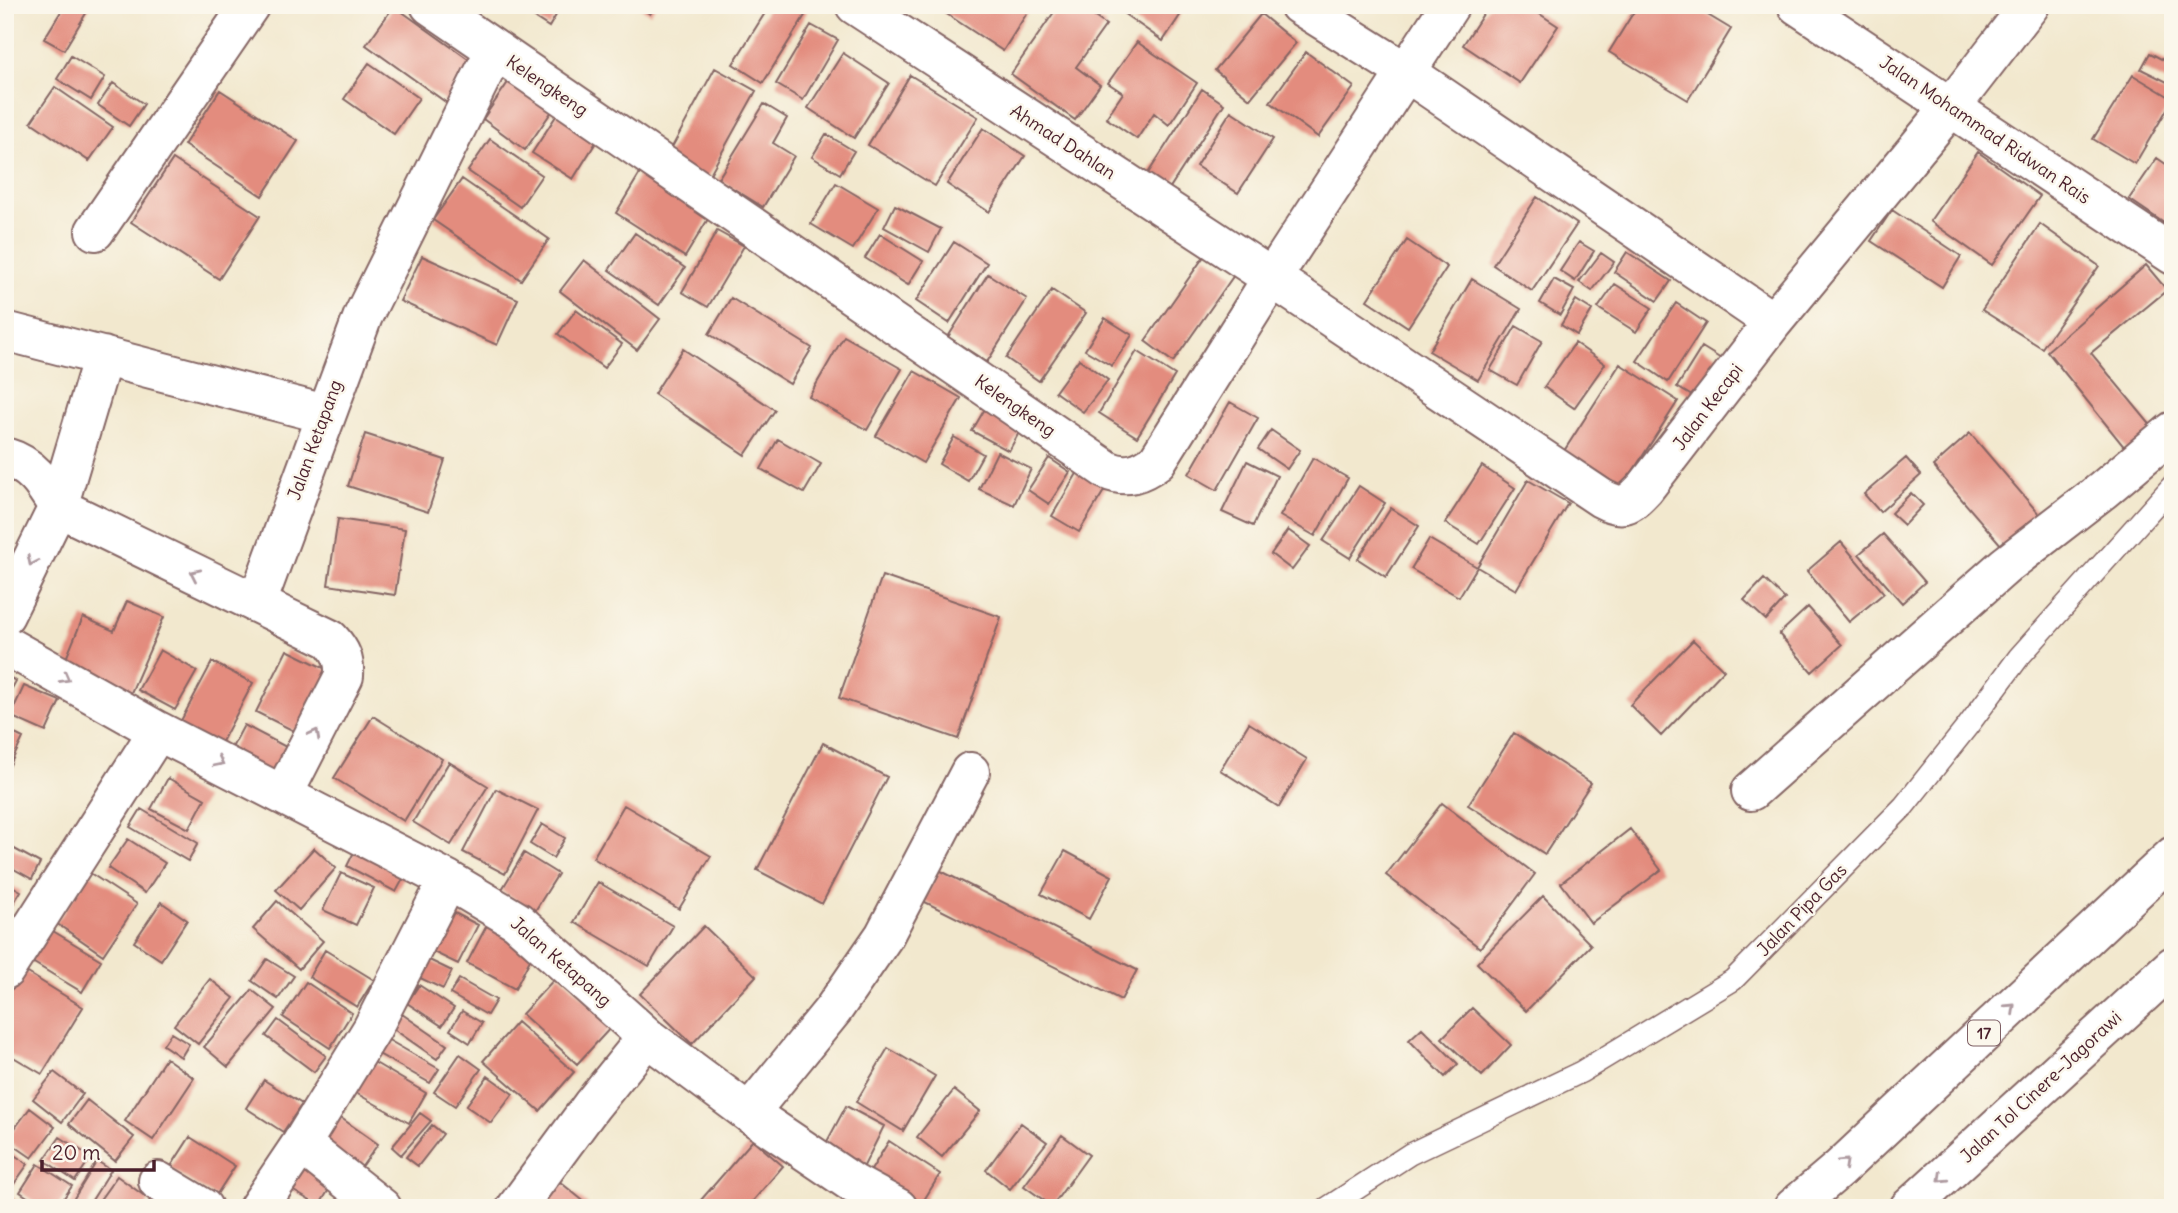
<svg xmlns="http://www.w3.org/2000/svg" width="2178" height="1213" viewBox="0 0 2178 1213" font-family="Delius,sans-serif">
<rect width="100%" height="100%" fill="#fbf7ec"/>
<filter id="ink" filterUnits="userSpaceOnUse"><feTurbulence type="fractalNoise" baseFrequency=".0143" numOctaves="2"/><feDisplacementMap in="SourceGraphic" scale="14" xChannelSelector="R" yChannelSelector="G"/><feConvolveMatrix kernelMatrix="1 2 1 2 8 2 1 2 1" color-interpolation-filters="sRGB"/></filter>
<filter id="wash" filterUnits="userSpaceOnUse"><feTurbulence type="fractalNoise" baseFrequency=".00686" numOctaves="4" result="noise"/><feDisplacementMap in="SourceGraphic" scale="28" xChannelSelector="R" yChannelSelector="G"/><feGaussianBlur stdDeviation="1.57" result="paint"/><feColorMatrix in="noise" values="0 0 0 0 0 0 0 0 0 0 0 0 0 0 0 0 0 1.4 0 .05"/><feComposite in="paint" operator="in"/></filter>
<g filter="url(#wash)">
<rect width="100%" height="100%" fill="#f2e8ce"/>
<g id="blocks">
<path fill="#e38c7e" d="M65 5H91L64 50 44 39Z
M515 5H562L549 27Z
M637 5H656L650 14Z
M770 5H796L807 12 763 83 733 64Z
M937 5H1032L1003 51 936 7Z
M1059 5H1078L1106 25 1076 67 1100 85 1075 120 1011 74Z
M1128 5H1187L1163 41 1123 13Z
M1489 5H1526L1558 26 1520 83 1463 45Z
M1638 5H1691L1731 29 1688 100 1609 52Z
M394 6 475 64 447 103 366 45Z
M1261 14 1296 43 1250 99 1215 70Z
M811 25 838 40 803 100 776 84Z
M1137 42 1197 83 1169 125 1154 113 1137 139 1106 118 1123 93 1108 83Z
M1306 52 1354 87 1318 137 1270 102Z
M843 53 889 83 854 138 808 108Z
M2150 53 2173 65V85L2141 69Z
M71 56 105 77 91 100 57 79Z
M369 63 419 98 394 134 344 99Z
M715 68 756 91 705 183 665 160Z
M910 75 978 117 935 186 868 145Z
M2133 75 2173 99 2135 164 2093 139Z
M509 81 552 111 525 150 483 119Z
M113 83 144 104 129 126 98 105Z
M55 87 113 127 89 161 31 122Z
M1202 89 1224 104 1169 189 1147 175Z
M220 90 298 141 262 196 184 145Z
M764 104 787 118 773 143 794 156 763 207 718 179Z
M1231 111 1273 139 1238 193 1196 166Z
M558 113 598 139 573 179 532 153Z
M5 125 14 131 5 143Z
M983 128 1025 156 989 212 947 184Z
M826 134 854 151 840 174 812 157Z
M490 139 542 175 520 207 468 171Z
M1978 152 2040 196 1992 265 1930 221Z
M2157 158 2173 169V210L2164 223 2129 199Z
M173 159 260 216 219 279 131 222Z
M642 170 711 214 685 257 616 213Z
M462 179 549 239 521 280 433 220Z
M836 183 878 208 853 249 811 224Z
M1537 197 1577 224 1532 291 1493 265Z
M895 205 941 229 929 252 884 227Z
M1892 210 1961 256 1942 287 1871 241Z
M2040 224 2099 266 2042 348 1982 310Z
M717 231 744 246 708 307 682 292Z
M635 233 685 268 659 305 609 270Z
M880 234 923 261 908 285 865 258Z
M1407 240 1447 267 1408 327 1367 300Z
M954 242 987 263 949 323 916 301Z
M1579 242 1594 251 1575 281 1560 271Z
M1627 252 1671 281 1657 301 1614 272Z
M1601 253 1614 262 1592 291 1579 282Z
M1205 255 1234 275 1173 362 1145 341Z
M422 256 518 299 497 345 400 301Z
M584 260 660 319 637 350 560 291Z
M2146 265 2167 290 2091 353 2153 428 2129 453 2047 351Z
M988 274 1027 299 987 362 948 337Z
M1472 279 1521 309 1478 380 1429 351Z
M1554 279 1574 290 1560 315 1540 303Z
M1615 284 1652 308 1636 332 1598 308Z
M1052 290 1086 313 1039 381 1006 358Z
M731 298 812 348 790 384 709 334Z
M1576 300 1592 310 1577 335 1561 325Z
M1676 303 1706 323 1668 382 1637 361Z
M576 310 622 344 604 368 558 334Z
M1105 318 1132 335 1112 366 1085 350Z
M1516 326 1542 341 1517 385 1490 370Z
M844 336 902 369 867 430 809 397Z
M1575 343 1605 364 1574 408 1544 387Z
M1702 347 1726 362 1702 402 1677 387Z
M683 349 775 410 745 455 654 394Z
M1137 351 1175 375 1137 437 1099 413Z
M1079 359 1108 380 1083 412 1055 392Z
M1620 364 1678 401 1622 488 1564 451Z
M914 371 961 398 923 463 876 436Z
M1230 402 1258 418 1217 490 1189 474Z
M986 407 1022 427 1009 451 972 431Z
M1271 430 1300 450 1287 469 1258 449Z
M1970 433 2045 521 2008 553 1933 466Z
M365 434 445 460 428 512 348 486Z
M954 437 983 454 968 481 939 464Z
M778 439 821 464 804 493 761 469Z
M997 452 1031 469 1014 505 979 489Z
M1049 458 1070 472 1049 504 1028 490Z
M1313 458 1348 478 1315 536 1280 516Z
M1906 458 1921 475 1880 512 1864 494Z
M1247 461 1277 476 1253 526 1222 512Z
M1082 465 1110 481 1079 532 1052 516Z
M1482 466 1515 488 1479 544 1445 523Z
M1528 480 1568 503 1516 590 1477 567Z
M1359 486 1385 503 1350 558 1323 541Z
M1911 493 1923 505 1904 525 1891 513Z
M1391 508 1419 526 1386 577 1358 559Z
M338 519 405 529 395 595 328 585Z
M1288 530 1310 546 1292 570 1271 554Z
M1883 534 1925 582 1902 603 1859 554Z
M1429 539 1477 567 1459 597 1411 569Z
M1841 542 1884 593 1849 622 1807 571Z
M882 576 1001 617 958 739 839 698Z
M1764 579 1785 599 1766 620 1744 600Z
M127 601 164 617 127 702 65 661 83 617 114 631Z
M1808 607 1842 645 1812 672 1779 634Z
M1693 640 1724 670 1661 736 1630 705Z
M160 650 197 671 175 710 138 690Z
M287 650 332 672 300 734 256 712Z
M212 662 253 683 216 753 175 732Z
M5 675 16 681 5 701Z
M24 686 60 701 46 732 10 716Z
M373 716 442 759 404 821 334 778Z
M1249 723 1307 759 1279 807 1220 770Z
M244 725 290 749 272 784 226 759Z
M5 729 23 738 9 767 5 765Z
M1514 733 1591 783 1545 854 1468 805Z
M823 743 887 777 822 904 757 870Z
M449 762 488 786 451 845 413 822Z
M168 778 205 799 189 829 151 809Z
M496 789 538 810 505 874 463 852Z
M1442 803 1535 874 1480 948 1386 875Z
M624 805 711 856 679 909 593 858Z
M141 809 198 843 188 861 130 827Z
M542 824 565 838 553 858 530 844Z
M1630 829 1661 870 1591 923 1561 883Z
M128 839 165 863 145 893 108 868Z
M358 844 408 870 396 892 347 866Z
M9 846 40 863 32 879 5 864V853Z
M314 848 336 868 299 910 276 890Z
M1065 851 1112 876 1089 919 1041 894Z
M524 853 558 874 535 911 501 891Z
M939 870 1137 970 1121 1000 923 901Z
M90 873 137 904 103 955 56 923Z
M341 873 374 888 356 925 323 910Z
M5 882 21 891 12 906 5 902Z
M598 882 673 926 649 966 574 922Z
M1543 896 1591 945 1526 1011 1477 963Z
M277 901 323 941 299 969 253 929Z
M161 902 187 920 161 960 134 942Z
M441 906 478 925 458 964 421 946Z
M43 925 101 960 82 992 24 957Z
M487 925 535 950 515 989 467 963Z
M704 926 756 976 692 1044 640 994Z
M325 950 374 980 357 1007 309 977Z
M421 956 452 971 443 989 412 974Z
M267 959 294 976 278 999 252 981Z
M23 970 83 1007 42 1074 5 1052V999Z
M559 974 613 1025 577 1064 522 1014Z
M210 979 234 998 198 1044 174 1025Z
M459 979 496 1000 487 1015 450 994Z
M306 982 352 1013 330 1048 283 1017Z
M419 985 454 1008 442 1026 407 1003Z
M252 990 276 1009 228 1067 204 1047Z
M1472 1008 1511 1045 1482 1076 1442 1038Z
M462 1011 482 1023 470 1043 450 1030Z
M402 1014 447 1045 437 1059 392 1028Z
M278 1020 326 1056 314 1072 266 1036Z
M517 1022 574 1072 540 1111 483 1061Z
M1422 1028 1458 1064 1445 1077 1409 1040Z
M171 1033 189 1044 181 1057 163 1045Z
M385 1038 439 1069 430 1083 377 1053Z
M888 1048 935 1076 903 1131 856 1102Z
M460 1054 481 1069 455 1106 434 1092Z
M166 1058 194 1078 153 1140 125 1121Z
M372 1061 426 1093 409 1123 354 1092Z
M54 1072 83 1094 62 1122 33 1099Z
M488 1076 513 1094 491 1123 466 1106Z
M264 1080 302 1104 283 1132 246 1108Z
M954 1090 980 1111 942 1157 917 1137Z
M87 1100 134 1137 115 1161 69 1124Z
M846 1106 884 1126 862 1170 823 1149Z
M30 1108 55 1127 32 1158 6 1140Z
M334 1113 378 1144 358 1172 314 1141Z
M420 1113 431 1121 401 1155 392 1147Z
M1021 1123 1047 1142 1010 1189 986 1170Z
M432 1125 443 1134 418 1166 406 1157Z
M1062 1135 1089 1155 1052 1206 1024 1186Z
M60 1137 91 1157 75 1181 44 1160Z
M190 1137 235 1166 215 1197 170 1168Z
M753 1140 783 1166 747 1208H694Z
M889 1141 940 1174 919 1208H908L865 1180Z
M5 1149 28 1164 14 1184 5 1178Z
M300 1154 337 1176 319 1206 282 1184Z
M97 1161 111 1170 87 1208H68Z
M38 1164 72 1186 57 1208H44L20 1192Z
M117 1176 150 1200 145 1208H94Z
M554 1177 592 1208H529Z
M9 1194 24 1208H5V1199Z"/>
</g>
</g>
<g filter="url(#ink)">
<use href="#blocks" fill-opacity="0" stroke="#856564" stroke-width="2"/>
<g fill="none" stroke-linecap="round" stroke-linejoin="round">
<g stroke="#856564" stroke-width="24">
<path id="service" d="M1327 1208 1410 1154 1581 1072 1733 980 1904 806 1967 727 2019 657 2173 485"/>
</g>
<g stroke="#856564" stroke-width="42">
<path id="minor" d="M430 5 1107 470C1126 479 1141 473 1157 461L1272 278 1450 5
M855 5 1272 278 1601 498C1623 510 1629 505 1645 488L1773 322 1406 72 1299 5
M1797 5 2173 255
M95 231 250 5
M1773 322 1951 107 2030 5
M5 331 325 414
M5 457C33 465 44 484 58 507L330 639C341 651 345 660 344 676L283 795
M257 603 363 316 495 50
M5 615 58 507 103 356
M5 645 158 731 448 880 517 921 647 1037 749 1113 854 1184 898 1208
M1751 791 2006 565 2103 490 2173 431
M5 970 158 731
M749 1113 833 1010 884 936 970 772
M301 1144 382 1208
M158 1181 203 1208
M258 1208 301 1144 372 1029 448 880
M516 1208 592 1105 647 1037"/>
</g>
<g stroke="#856564" stroke-width="42">
<path id="motorway" d="M1793 1208 1839 1169 2173 856
M1909 1208 2173 966"/>
</g>
<use href="#service" stroke="#fff" stroke-width="21"/>
<use href="#minor" stroke="#fff" stroke-width="38"/>
<use href="#motorway" stroke="#fff" stroke-width="38"/>
</g>
<defs><path id="oneway-chevron" d="M-2-3.5L2.5 0L-2 3.5" fill="none" stroke-width="1.6" stroke-linecap="round" stroke-linejoin="round" transform="scale(1.75)"/></defs>
<g stroke="#ae9aa0">
<use href="#oneway-chevron" transform="translate(32 561) rotate(116)"/>
<use href="#oneway-chevron" transform="translate(195 574) rotate(-155)"/>
<use href="#oneway-chevron" transform="translate(65 678) rotate(29)"/>
<use href="#oneway-chevron" transform="translate(315 734) rotate(-62)"/>
<use href="#oneway-chevron" transform="translate(219 762) rotate(27)"/>
<use href="#oneway-chevron" transform="translate(2011 1008) rotate(-43)"/>
<use href="#oneway-chevron" transform="translate(1844 1163) rotate(-43)"/>
<use href="#oneway-chevron" transform="translate(1942 1178) rotate(137)"/>
</g>
</g>
<g text-anchor="middle" stroke-width="5" stroke-linejoin="round" paint-order="stroke">
<rect fill="#fbf7ec" stroke="#7f6065" stroke-width="2" x="1968" y="1020.5" width="32" height="25" rx="5"/>
<g font-size="16" font-weight="bold" fill="#4a1f2b">
<text x="1984" y="1039">17</text>
</g>
<g font-size="18" fill="#4a1f2b" stroke="#fbf7ec">
<text transform="translate(547 86) rotate(34)" y="6">Kelengkeng</text>
<text transform="translate(1985 130) rotate(34)" y="6">Jalan Mohammad Ridwan Rais</text>
<text transform="translate(1063 142) rotate(33)" y="6">Ahmad Dahlan</text>
<text transform="translate(1015 406) rotate(35)" y="6">Kelengkeng</text>
<text transform="translate(1708 407) rotate(-53)" y="6">Jalan Kecapi</text>
<text transform="translate(315 440) rotate(-70)" y="6">Jalan Ketapang</text>
<text transform="translate(1802 910) rotate(-46)" y="6">Jalan Pipa Gas</text>
<text transform="translate(561 962) rotate(41)" y="6">Jalan Ketapang</text>
<text transform="translate(2041 1087) rotate(-43)" y="6">Jalan Tol Cinere–Jagorawi</text>
</g>
</g>
<rect width="2178" height="1213" fill="none" stroke="#fbf7ec" stroke-width="28"/>
<path d="M42 1160v10h112v-10" fill="none" stroke="#4a1f2b" stroke-width="3.5"/>
<text x="52" y="1160" font-size="21" fill="#4a1f2b" stroke="#fbf7ec" stroke-width="5" paint-order="stroke">20 m</text>
</svg>
